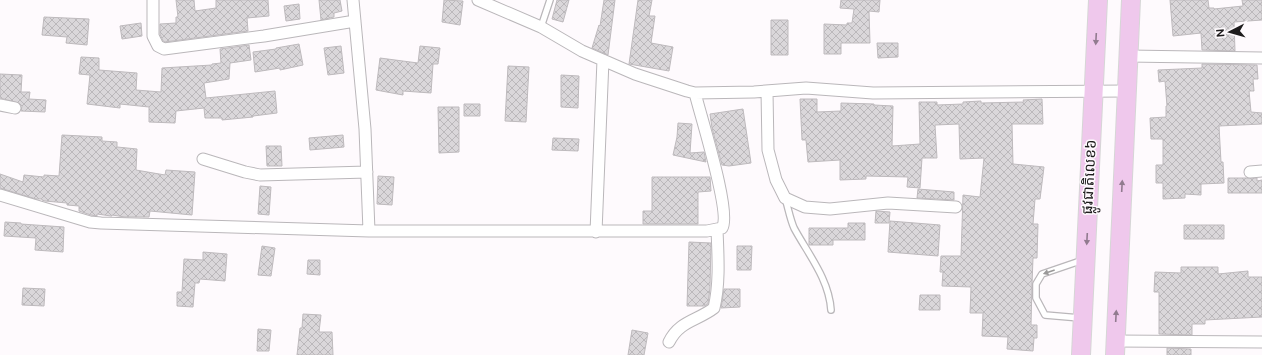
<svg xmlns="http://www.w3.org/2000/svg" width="1262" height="355" viewBox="0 0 1262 355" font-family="Figtree,'Noto Sans Khmer',sans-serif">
<defs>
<pattern id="building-cross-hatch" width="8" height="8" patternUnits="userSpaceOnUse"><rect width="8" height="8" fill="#dad7da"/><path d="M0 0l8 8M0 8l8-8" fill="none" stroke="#bbb8bb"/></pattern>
</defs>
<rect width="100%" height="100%" fill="#fefafd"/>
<path fill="url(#building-cross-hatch)" stroke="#bebabd" d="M176 0H194L195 11 216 8V0H268L269 16 247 18 248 31 165 42 163 41 160 34V24L176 23V17H178Z
M319 0H340L342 11 334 13V17L321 20Z
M444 0 463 1 460 25 442 22Z
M557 0H569L563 22 552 19Z
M604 0H615L608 55 592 48 599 25 600 26Z
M638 0H652L649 16H655L651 43 673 47 669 71 629 64Z
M841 0H880L879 12 869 11 870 43H841V54H824V24L847 25V23H852L854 9 840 8Z
M1170 0H1208L1209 8H1214V9L1243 6 1242 0H1262V20L1234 22 1235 51 1202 50 1201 33 1173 36Z
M299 4 300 19 286 21 284 6Z
M44 17 89 19 87 45 66 43 67 37 42 35Z
M771 20H788V55H771Z
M141 23 142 36 122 39 120 26Z
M877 43H898V57L878 58Z
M299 44 303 65 280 70V68L255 72 253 52 276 49V48Z
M249 45 251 60 230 63 229 79 204 83 206 98 275 91 277 113 253 116V117L222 120V118H205L204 108 176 111 175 123 149 122V107L120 104V108L87 104 90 75 79 74 81 57 99 58V70L137 73 136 90 161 92 162 68 212 65V64L221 63 220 49Z
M341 46 344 73 328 75 324 48Z
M420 46 440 48 438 64H433L431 93 403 91V95L376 90 380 58 418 63Z
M1202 64 1257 65 1258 79H1253L1254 91H1249L1251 112 1262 113V124L1219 126 1221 162H1223L1224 183 1201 184V195L1185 194V198L1163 199V183H1156V165H1163V139H1151L1150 118 1166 117V106H1167L1165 81 1159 82 1158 70 1202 68Z
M508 66 529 67 526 122 505 121Z
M0 74 22 75 21 92H30L29 99 46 100 45 112 21 111 22 106 19 103 0 98Z
M561 75 579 76 578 108 561 107Z
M800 99H817V112L841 111V103L874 104V105L893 106 892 146 920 144 919 102H937V105L963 104V102L981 101V103L1024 102 1023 100 1042 99 1043 124H1012L1013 164 1044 167 1040 199H1035L1033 224H1038L1037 258H1033L1032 284 1031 325H1037V338H1034L1033 351 1007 349 1008 337 982 336 983 313H970L971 287 942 286 943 272H940L941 256H961L963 195 980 197 984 158 960 159 959 124 935 125 937 158H922L920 188 907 187 908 177 866 176V179L840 180V160L808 162 806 140H802Z
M464 104H480V116H464Z
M438 107H459V152L439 153Z
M743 109 751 163 729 166 722 165 712 128 710 114Z
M678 123 692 124 690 153 704 152 706 162 673 155 677 137Z
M62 135 102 137V141L117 142V147L137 149 136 170 165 175 166 170 195 172 192 215 150 211 149 217H125L112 215V216H111L97 214V216L91 215 79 211V206L67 205V203L45 201 42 200V199H36L0 188V174L23 182 24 175 44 177V175L59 176Z
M343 135 344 147 310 150 309 138Z
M553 138 579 139 578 151 552 150Z
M266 146H281L282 166H267Z
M378 176 394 177 392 205 377 204Z
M652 177H710L711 191 698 192V224H643V211H652Z
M1228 178H1257V181L1262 180V193H1228Z
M260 186 271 187 269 215 258 214Z
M918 189 954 192V200L917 198Z
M876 211 890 212 889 223H875Z
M890 221 940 225 938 256 888 252Z
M5 222 21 223V224L64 227 63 252 35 250 36 238 4 236Z
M848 223H865V240H833V245H809V228H848Z
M1184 225H1224V239H1184Z
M689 242 711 243 710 288 708 304 704 306H687Z
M262 246 275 248 271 276 258 275Z
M737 246H752L751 270H737Z
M203 252 227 254 225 281 200 279 199 283H195L193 307 177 306V292H182L184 259 203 260Z
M308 260H320V275L307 274Z
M1181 267H1218V274L1248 271V277H1262V317L1205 320V324H1192V335L1159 334V292H1154L1155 272 1181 273Z
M23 288 45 289 44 306 22 305Z
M724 289H740V307L721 308Z
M920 295H940V310H919Z
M303 314 321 315 319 332H332L333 355H297L300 328H302Z
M258 329 271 330 269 351H257Z
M632 330 648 333 644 355H628Z
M1167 348 1191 349V355H1167Z"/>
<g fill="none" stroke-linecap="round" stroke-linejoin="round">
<g stroke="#bab7ba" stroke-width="8">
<path id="lane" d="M541 27 550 0
M785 198C788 207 790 219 794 228 808 254 829 279 831 310
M1080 318 1045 315 1036 298V284L1042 274 1083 260"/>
</g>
<g stroke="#bab7ba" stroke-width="13">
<path id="street" d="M153 0V36L158 46 164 49 264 36 355 21
M353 0 365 129 369 231
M478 0 541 27 582 51 635 74 687 91 695 93 754 92 806 88 873 93 1127 91
M1128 56 1262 58
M767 91 768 150 776 180 785 198 805 207 830 209 888 203 956 207
M0 105 15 108
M203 159 245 172 260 175 367 172
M1250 172 1262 171
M0 195 90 222 101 223 369 231H707L722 228C732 214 700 114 695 93
M596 232 603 60
M1115 341 1262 342
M669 342C679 321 697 321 714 308 720 283 718 255 717 230"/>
</g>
<g stroke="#d6d6d6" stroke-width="20">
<path id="primary" d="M1081 355 1098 0
M1115 355 1131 0"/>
</g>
<use href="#lane" stroke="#fff" stroke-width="5.5"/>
<use href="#street" stroke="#fff" stroke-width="11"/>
<use href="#primary" stroke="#efc8ec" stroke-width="18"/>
</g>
<defs><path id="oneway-solid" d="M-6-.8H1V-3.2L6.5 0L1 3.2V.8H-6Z"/></defs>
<g fill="#917b8f">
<use href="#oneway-solid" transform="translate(1096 39) rotate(93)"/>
<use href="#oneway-solid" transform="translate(1122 186) rotate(-87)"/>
<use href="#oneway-solid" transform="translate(1087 239) rotate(93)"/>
<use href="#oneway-solid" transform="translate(1116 316) rotate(-87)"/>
</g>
<use fill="#9a9999" href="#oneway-solid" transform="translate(1049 272) rotate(161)"/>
<g text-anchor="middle" stroke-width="3" stroke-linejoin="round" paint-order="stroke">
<g font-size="15" fill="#1e1c1d" stroke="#fefafd">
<text transform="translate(1089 177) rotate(-87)" y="5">ផ្លូវជាតិលេខ៦</text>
</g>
</g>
<g transform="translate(1230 32) rotate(264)" stroke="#fefafd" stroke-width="3" paint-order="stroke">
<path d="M0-3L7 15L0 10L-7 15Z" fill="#1e1c1d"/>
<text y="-6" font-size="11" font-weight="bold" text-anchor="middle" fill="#1e1c1d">N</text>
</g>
</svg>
